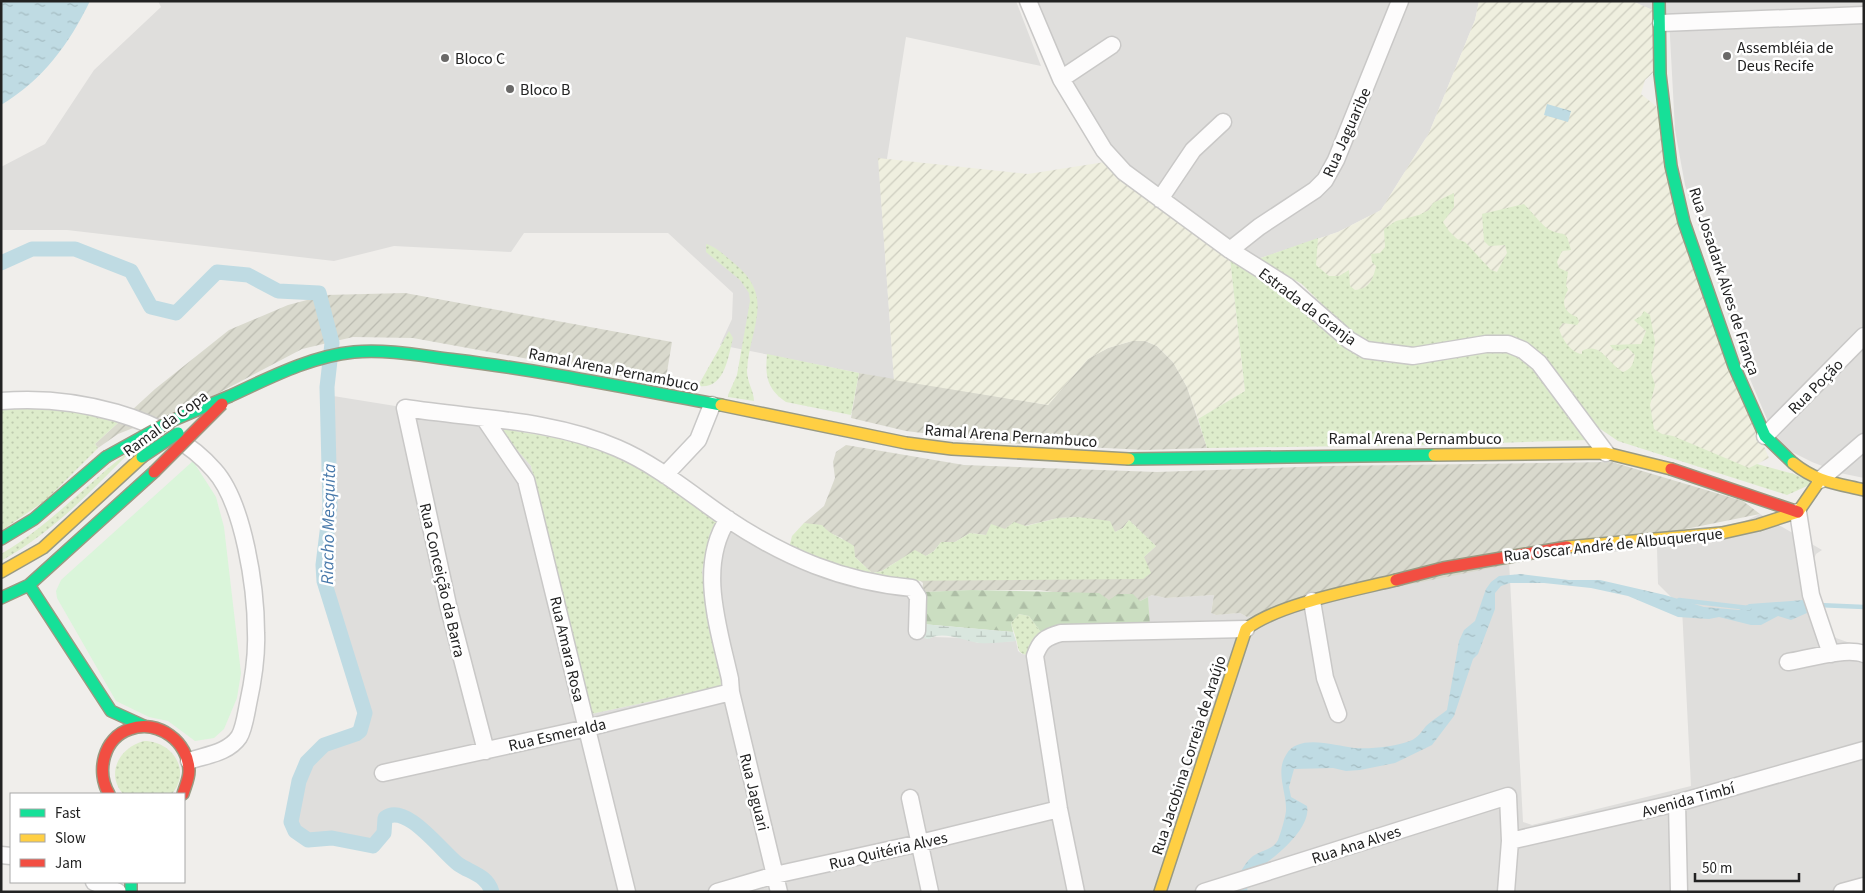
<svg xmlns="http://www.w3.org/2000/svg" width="1865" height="893" viewBox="0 0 1865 893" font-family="'Source Sans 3',sans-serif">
<defs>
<pattern id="construction-furrows" width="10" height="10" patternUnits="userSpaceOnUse" patternTransform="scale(1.25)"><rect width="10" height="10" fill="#d9d9cd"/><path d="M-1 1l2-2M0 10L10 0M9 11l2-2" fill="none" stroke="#babab0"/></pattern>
<pattern id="farmland-furrows" width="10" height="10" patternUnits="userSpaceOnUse" patternTransform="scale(1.25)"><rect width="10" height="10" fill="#efefdf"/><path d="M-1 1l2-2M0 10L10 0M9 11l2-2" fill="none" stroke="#cdcdbf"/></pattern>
<pattern id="grass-dots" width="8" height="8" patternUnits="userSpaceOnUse" patternTransform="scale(1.25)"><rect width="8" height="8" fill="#ddeccb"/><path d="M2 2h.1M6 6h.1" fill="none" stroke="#bdcaae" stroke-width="1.8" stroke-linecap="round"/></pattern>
<pattern id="forest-firs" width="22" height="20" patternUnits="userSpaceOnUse" patternTransform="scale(1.25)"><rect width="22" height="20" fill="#cbdec1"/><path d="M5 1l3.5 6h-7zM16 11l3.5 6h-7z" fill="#aebea6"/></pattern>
<pattern id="wetland-marsh" width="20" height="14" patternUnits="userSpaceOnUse" patternTransform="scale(1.25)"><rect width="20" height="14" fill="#d9e6de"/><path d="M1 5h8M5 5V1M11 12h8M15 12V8" fill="none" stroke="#bac5be"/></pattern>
<pattern id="water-ripples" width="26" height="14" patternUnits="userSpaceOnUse" patternTransform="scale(1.25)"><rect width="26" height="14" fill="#bfdbe3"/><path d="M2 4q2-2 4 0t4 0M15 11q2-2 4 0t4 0" fill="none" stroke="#a4bcc2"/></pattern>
</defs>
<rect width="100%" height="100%" fill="#f0eeeb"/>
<path fill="#dfdedc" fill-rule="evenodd" d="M158 1H1016L1041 66 906 37 881 197 894 380 720 345 732 319 733 293 668 233H524L511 252 394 246 334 261 67 230H1V167L45 144 94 70 161 7Z
M1034 1H1479L1475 20 1429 133 1381 210 1338 232 1258 259 1241 252 1130 171 1107 144 1070 85Z
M1632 1H1864V478L1840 473 1812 462 1788 450 1775 438 1750 379 1685 185 1675 130 1669 18Z
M327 395 445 414 532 423 600 441 637 458 728 519 798 560 842 576 878 585 922 588 919 636 928 639 933 637 964 638 978 643 1016 641 1018 651 1022 654 1029 655 1040 637 1048 630 1057 627 1081 625 1149 626 1148 597 1152 595 1166 598 1214 595 1211 613 1216 615 1240 613 1247 617 1296 600 1500 548 1713 527 1743 522 1760 514 1822 550 1816 554 1812 563 1828 631 1836 638 1864 648V892H492L490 885 483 877 457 863 420 828 396 814H389L385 818 384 833 373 846 332 838 308 840 295 831 291 822 299 781 307 762 324 745 356 734 360 731 365 713 324 581 323 565 330 508ZM499 428 574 441 610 453 633 463 717 522 710 533 702 572 723 686 591 714 531 466ZM1657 548 1658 584 1682 608 1691 786 1532 825 1523 822 1509 561Z"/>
<path fill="url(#construction-furrows)" d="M405 293 672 342 665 384 413 338 353 337 302 349 209 398 118 434 98 448 95 444 155 389 229 330 288 305 326 295Z
M1132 341H1145L1157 346 1173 362 1187 387 1207 448 1145 450 1005 443 906 431 851 418 859 373 1048 405 1088 359 1108 348Z
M846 445 964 465 1157 472 1330 466 1612 462 1743 501 1760 514 1247 617 1240 613 1216 615 1211 613 1214 595 1166 598 1152 595 1140 601 1109 600 1039 590H971L922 592 923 583 918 579H1143L1144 557 1156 546 1129 520 1123 528 1115 532 1092 520 1078 517 1058 518 986 535 970 533 955 542H941L934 551 926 556 896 562 882 571 872 573 855 557 842 538 804 523 824 506 835 478 833 462 836 452Z"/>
<path fill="url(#farmland-furrows)" d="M1479 1H1632L1653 10 1655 71 1645 80 1641 94 1656 106 1717 337 1769 458 1745 470 1652 435 1547 335 1318 300 1302 284 1258 259 1338 232 1381 210 1429 133 1475 20Z
M878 158 1028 174 1105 162 1230 259 1245 391 1198 419 1187 387 1173 362 1157 346 1145 341H1132L1108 348 1088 359 1048 405 894 380Z"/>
<path fill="url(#grass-dots)" d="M1454 193V207L1443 222 1449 231 1457 239 1465 242 1491 270 1497 272 1507 253 1505 245 1489 246 1484 241 1482 214 1524 204C1530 210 1543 227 1550 230 1566 238 1565 227 1571 250L1562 251 1557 262 1559 268 1568 272 1566 285 1568 290C1561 302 1563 312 1577 317L1579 322 1577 325 1563 323 1559 328C1561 338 1571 353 1582 354V351C1601 341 1608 364 1623 372 1632 369 1633 364 1635 355L1628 348C1619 351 1615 353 1610 345L1641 344 1646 331 1634 320 1641 316 1644 311 1650 315 1655 342 1651 372 1655 385 1650 405 1654 429 1662 434 1673 436 1749 468 1757 464 1794 474 1814 483 1787 495 1618 441 1590 422 1551 365 1515 338 1504 336 1492 337 1414 353 1365 342 1350 332 1302 284 1258 259 1318 238 1316 265 1329 276H1339L1349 270 1350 286 1355 290C1370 289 1373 279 1376 266L1372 262 1371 254 1380 253 1385 247 1384 229 1396 221 1419 215 1429 210 1433 203Z
M706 244C717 247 726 257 735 264 776 298 749 328 747 371 747 382 754 391 754 401L728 397V395L737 375 750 301 749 293 740 280 706 252Z
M1230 259C1262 277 1291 297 1321 320 1336 331 1352 348 1369 357 1415 380 1489 328 1527 362 1551 382 1569 414 1588 440L1428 445 1207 448 1198 419 1245 391Z
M729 331 733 338C728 357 725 390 698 386Z
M767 354 859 373 851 415 786 402C767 389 765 376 767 354Z
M48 406 121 420 95 444 98 448 46 500 1 531V407Z
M498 428C543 436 590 441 631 463 661 479 689 503 717 522L710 533 702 572 723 686 591 714 531 466Z
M136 446C92 490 56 530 1 561V554C51 525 90 480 136 446Z
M1078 517 1110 521 1115 532 1123 528 1129 520 1156 546 1144 557 1151 573 1143 579 877 581 793 551 790 544 792 536 804 523 822 525C830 535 843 538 854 546L855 557 872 573 882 571 915 550 926 556 934 551 941 542H955L970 533 986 535 991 524 1005 529 1014 522 1026 526 1058 518Z
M1019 614 1029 616 1040 631 1048 630 1029 655C1017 654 1019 649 1016 639 1015 633 1012 628 1011 623Z
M144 741C172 741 192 770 172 794H123C105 773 120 747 144 741Z"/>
<path fill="url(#forest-firs)" d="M971 590 1099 593 1109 600 1118 594H1133L1140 601 1148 597 1150 626 1040 631 1029 616 1019 614 1011 623 1013 632 922 624V592Z"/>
<path fill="url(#wetland-marsh)" d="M922 624 1013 632 1016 641C1004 642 991 644 979 643 964 641 943 630 929 639L919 637Z"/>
<path fill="#daf5da" d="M193 461 216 497 224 527 241 673 237 698 224 729 214 738 195 741 168 721 149 717 116 701 57 598 56 591 61 580Z"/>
<path fill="url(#water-ripples)" d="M1 1H90C69 44 43 80 1 105Z
M1547 104 1571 111 1568 122 1544 115Z
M1521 574 1569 580H1600L1665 595 1704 607 1739 610 1749 604 1804 600 1807 613 1791 620 1778 616 1761 625H1751L1719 617 1709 619 1678 617 1628 596 1591 588 1544 583H1510L1501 586 1495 593V609L1478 654 1473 659 1454 716 1432 745 1395 763 1360 770 1346 771 1333 768 1294 769 1289 787 1291 797 1307 806C1312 830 1268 864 1249 874L1247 892H1232C1236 880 1243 864 1253 856 1261 850 1273 850 1278 840 1281 832 1285 819 1286 811 1287 793 1275 772 1286 755 1298 733 1335 746 1354 748 1372 749 1393 747 1410 741 1419 737 1421 732 1426 726 1432 720 1441 715 1447 710L1459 641 1464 630 1475 621 1486 589 1491 582 1499 576Z"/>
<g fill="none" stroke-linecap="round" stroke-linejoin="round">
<path stroke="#bfdbe3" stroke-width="4.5" d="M1679 600 1749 608
M1818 605 1864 607"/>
<path stroke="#bfdbe3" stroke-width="15" d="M1 263 32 249H75L131 271 151 307 176 313 217 272 248 275 278 291 319 293 332 343 327 387 330 508 323 565 324 581 365 713 360 731 356 734 324 745 307 762 299 781 291 822 295 831 308 840 332 838 373 846 384 833 385 818C406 802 442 852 458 864 471 873 487 875 492 892"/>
<g stroke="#c9c8c7" stroke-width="19">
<path id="street" d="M1028 1 1061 79 1104 150 1124 172 1230 250 1287 286 1349 340 1366 350 1413 356 1486 344H1508L1523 350 1539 363 1551 379 1606 453
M1661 23 1864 15
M1061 79 1112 45
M1160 199 1193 150 1223 122
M1230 250 1259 227 1315 190 1325 180 1336 160 1400 1
M1 401C72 395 166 415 214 470 244 503 256 589 256 633 257 656 253 681 248 704 246 714 244 729 239 737 228 753 206 755 189 761
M484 418 526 480 627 892
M1765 436 1864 336
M665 475 698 440 712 405
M1820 480 1864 442
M1798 512 1811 595 1831 654
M728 519C697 566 719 629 730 679L731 692 779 892
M1312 601 1325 678 1338 714
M1788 662C1807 659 1846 647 1864 654
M486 751 448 605 405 408C476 419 551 419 617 448 657 465 691 494 726 518 784 557 843 582 912 588L918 597 917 631
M383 773 587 728 731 692
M910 798 930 892
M1677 803 1679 892
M1510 841 1677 803 1864 750
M1 855 11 856
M94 882 118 892
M717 892 775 875 920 843 1059 809
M1076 892 1059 809 1035 656C1040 641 1046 637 1061 633L1246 629
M1204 892 1508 796 1510 841 1506 892
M1842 892 1864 886"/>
</g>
<g stroke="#999a82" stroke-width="14">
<path id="fast" d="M1659 1 1660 74 1671 166 1684 222 1734 366 1765 436 1793 463
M230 396C269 378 311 356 354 352 388 349 423 356 456 360 545 371 633 389 721 405
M1129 459 1434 455
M1 539 34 519 106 457
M29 585 111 711 144 726
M1 598 29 585 154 472
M131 882V892"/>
</g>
<g stroke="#999a82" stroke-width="14">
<path id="slow" d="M721 405 906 443 952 449 1129 459
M1434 455 1606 453 1671 469
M1793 463C1817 482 1834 483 1864 490
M1567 547 1722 533 1758 525 1798 512 1820 480
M1 572 43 548 142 457
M1160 892 1246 629C1278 604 1355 590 1396 580"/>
</g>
<g stroke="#999a82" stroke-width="14">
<path id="jam" d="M1671 469 1798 512
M1396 580 1443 568 1567 547
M109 794C96 772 103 738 130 729 158 719 189 742 189 771 189 779 185 787 183 794"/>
</g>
<use href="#street" stroke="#fdfcfc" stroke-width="16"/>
<use href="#fast" stroke="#16e098" stroke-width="11"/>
<use href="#slow" stroke="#ffcf43" stroke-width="11"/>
<use href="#jam" stroke="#f24e42" stroke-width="11"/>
<g stroke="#999a82" stroke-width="14" stroke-linecap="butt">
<path id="fast-bridge" d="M106 457 171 421 230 396
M142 457 178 433"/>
</g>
<g stroke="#999a82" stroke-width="14" stroke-linecap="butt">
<path id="jam-bridge" d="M154 472 222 404"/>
</g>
<use href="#fast-bridge" stroke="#16e098" stroke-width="11"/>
<use href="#jam-bridge" stroke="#f24e42" stroke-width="11"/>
</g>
<g fill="#6a6968" stroke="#fff" stroke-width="2">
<circle cx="1727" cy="56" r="5"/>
<circle cx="445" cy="58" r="5"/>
<circle cx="510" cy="89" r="5"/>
</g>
<g text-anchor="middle" stroke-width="5" stroke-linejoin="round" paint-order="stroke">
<g font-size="16" fill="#222" stroke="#fff" text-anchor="start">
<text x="1737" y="53">Assembléia de<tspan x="1737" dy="18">Deus Recife</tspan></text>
<text x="455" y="64">Bloco C</text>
<text x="520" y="95">Bloco B</text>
</g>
<g font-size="16" fill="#222" stroke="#fff">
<text transform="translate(1346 132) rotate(-66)" y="6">Rua Jaguaribe</text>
<text transform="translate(1725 281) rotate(72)" y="6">Rua Josadark Alves de França</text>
<text transform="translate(1308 306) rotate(37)" y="6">Estrada da Granja</text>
<text transform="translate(614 369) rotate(11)" y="6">Ramal Arena Pernambuco</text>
<text transform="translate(1815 386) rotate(-45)" y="6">Rua Poção</text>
<text transform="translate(165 423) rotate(-36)" y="6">Ramal da Copa</text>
<text transform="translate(1011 435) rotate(4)" y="6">Ramal Arena Pernambuco</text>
<text x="1415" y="444">Ramal Arena Pernambuco</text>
<text transform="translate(1613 544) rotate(-6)" y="6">Rua Oscar André de Albuquerque</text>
<text transform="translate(443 580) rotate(77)" y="6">Rua Conceição da Barra</text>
<text transform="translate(568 649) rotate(77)" y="6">Rua Amara Rosa</text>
<text transform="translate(557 734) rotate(-13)" y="6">Rua Esmeralda</text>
<text transform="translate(1188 755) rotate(-72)" y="6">Rua Jacobina Correia de Araújo</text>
<text transform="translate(755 792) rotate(76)" y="6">Rua Jaguari</text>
<text transform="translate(1688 799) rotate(-15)" y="6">Avenida Timbí</text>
<text transform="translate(1356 844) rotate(-18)" y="6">Rua Ana Alves</text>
<text transform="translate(888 850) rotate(-13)" y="6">Rua Quitéria Alves</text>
</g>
<g font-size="18" font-style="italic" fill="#4a7aab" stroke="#fff">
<text transform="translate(328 524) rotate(-89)" y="6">Riacho Mesquita</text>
</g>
</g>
<rect width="1865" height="893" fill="none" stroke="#222222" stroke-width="5"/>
<rect x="10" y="793" width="175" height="90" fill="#ffffff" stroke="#a7a7a7"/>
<rect x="20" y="809" width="25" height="8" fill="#16e098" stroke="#a7a7a7"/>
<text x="55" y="818" font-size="15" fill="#222222">Fast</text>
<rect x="20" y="834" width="25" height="8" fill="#ffcf43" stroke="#a7a7a7"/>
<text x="55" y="843" font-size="15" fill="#222222">Slow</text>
<rect x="20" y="859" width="25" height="8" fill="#f24e42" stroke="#a7a7a7"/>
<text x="55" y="868" font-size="15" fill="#222222">Jam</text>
<path d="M1695 873v8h104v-8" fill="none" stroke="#222222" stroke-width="2.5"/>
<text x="1702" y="873" font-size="15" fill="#222222" stroke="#ffffff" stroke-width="4" paint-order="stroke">50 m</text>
</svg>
